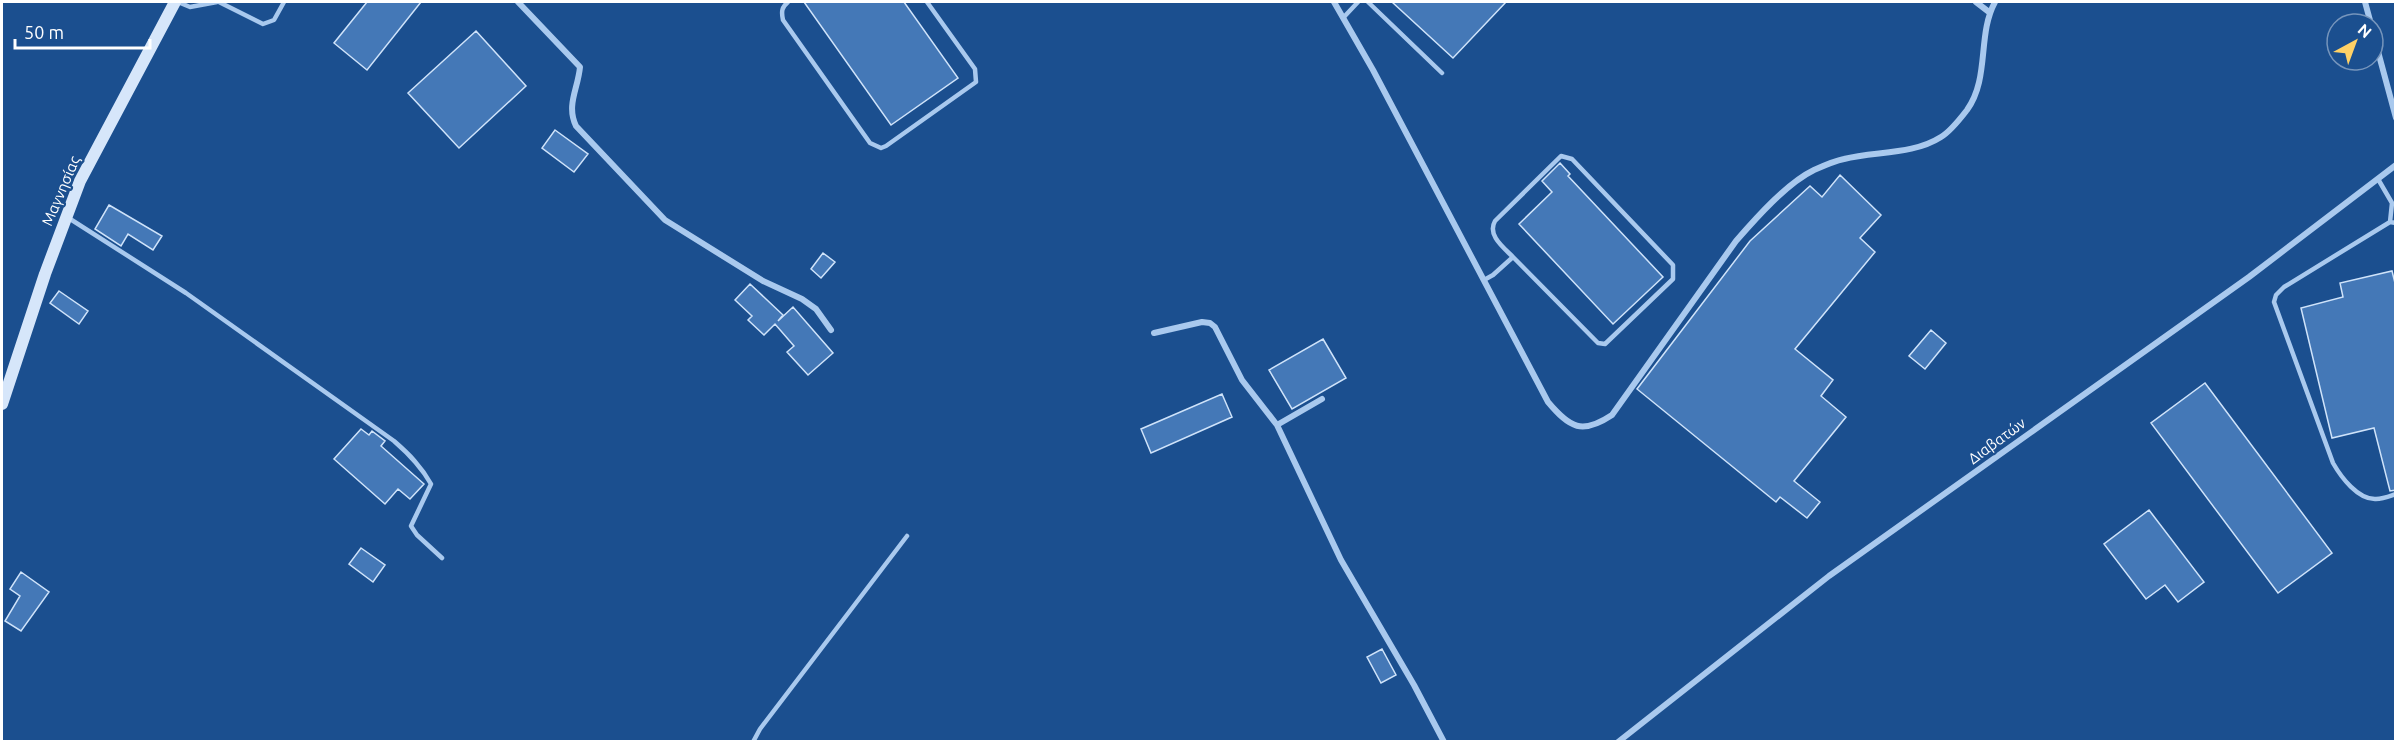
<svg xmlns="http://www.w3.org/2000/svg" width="2397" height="743" viewBox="0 0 2397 743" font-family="Ubuntu,sans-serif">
<rect width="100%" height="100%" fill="#1b4f8f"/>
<path fill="#4478b7" stroke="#cfe3fa" stroke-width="1.5" d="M367 2H421L367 70 334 43Z
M804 2H904L958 78 891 125Z
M1392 2H1506L1453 58Z
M476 31 526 86 459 148 408 93Z
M555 130 588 154 574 172 542 148Z
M1560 163 1570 174 1568 176 1663 277 1613 324 1519 224 1552 192 1542 181Z
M1840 175 1881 215 1860 238 1875 252 1795 349 1833 380 1821 396 1846 417 1794 481 1820 502 1807 518 1780 497 1776 502 1637 389 1750 241 1810 186 1822 197Z
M109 205 162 236 153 250 128 234 121 246 95 229Z
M823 253 835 262 821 278 811 269Z
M2392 271 2396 287V490L2390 491 2374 428 2332 438 2301 308 2343 297 2340 283Z
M750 284 783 315 778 321 793 307 833 353 808 375 787 352 794 346 775 324 764 335 748 320 752 316 735 300Z
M59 291 88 311 79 324 50 303Z
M1931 330 1946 343 1925 369 1909 356Z
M1323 339 1346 378 1292 409 1269 370Z
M2205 383 2332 553 2278 593 2151 423Z
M1222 394 1232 417 1151 453 1141 429Z
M361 429 369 435 372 431 385 441 381 446 424 484 410 499 398 489 385 504 334 459Z
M2149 510 2204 582 2178 602 2165 585 2146 599 2104 544Z
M361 548 385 565 373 582 349 564Z
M21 572 49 592 21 631 5 621 20 596 10 589Z
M1382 649 1396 675 1381 683 1367 657Z"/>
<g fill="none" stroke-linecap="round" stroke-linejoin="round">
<path stroke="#a9c9ee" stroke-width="4.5" d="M178 2 190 7 217 2
M219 2 263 24 274 20 284 2
M788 2C782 7 781 11 783 20L870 143 881 148 886 146 976 82 975 69 927 2
M1368 2 1442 73
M1343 18 1358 2
M2378 179 2392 203 2390 222
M67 217 186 293 394 441C409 454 421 466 431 484L411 526 417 535 442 558
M2396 223 2390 222 2284 287 2276 295 2274 302 2333 463C2341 477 2358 500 2376 499 2383 499 2390 496 2396 494
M1484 280 1493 275 1513 257C1503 247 1487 235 1495 221L1561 156 1572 159 1673 265V279L1605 344 1598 343 1513 257
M753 742 760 729 907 536"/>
<path stroke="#a9c9ee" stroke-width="6" d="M518 2 580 67C578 89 566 105 576 126L665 220 763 281 802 299 816 309 831 330
M1334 2 1373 70 1548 402C1570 428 1582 435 1612 415L1736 241C1756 218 1787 183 1814 170 1823 166 1834 161 1844 159 1875 151 1913 155 1941 137 1951 131 1960 119 1967 110 1990 78 1977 35 1995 2
M1976 2 1989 12
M2365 2 2371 24
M2373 33 2396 118
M1154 333 1202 322 1210 323 1215 327 1242 380 1277 425 1341 560 1414 685 1444 742
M1277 425 1322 399
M1618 742 1829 576 2249 277 2396 165"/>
<path stroke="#d6e6fa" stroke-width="12" d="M2 404 45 274 80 181 175 2"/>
</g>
<g text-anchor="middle" stroke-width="4.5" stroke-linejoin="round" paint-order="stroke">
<g font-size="15" fill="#fff" stroke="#1b4f8f">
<text transform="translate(61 191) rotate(-67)" y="5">Μαγνησίας</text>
<text transform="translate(1997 441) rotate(-36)" y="5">Διαβατών</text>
</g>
</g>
<rect width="2397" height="743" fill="none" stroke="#ffffff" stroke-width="6"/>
<g transform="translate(2355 42) rotate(41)"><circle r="28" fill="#1b4f8f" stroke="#7695bc" stroke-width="1.5"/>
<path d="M0-4.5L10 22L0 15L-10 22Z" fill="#ffd166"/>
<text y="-9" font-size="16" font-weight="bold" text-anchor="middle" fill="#ffffff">N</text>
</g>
<path d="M15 39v9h135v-9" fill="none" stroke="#ffffff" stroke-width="3"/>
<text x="24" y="39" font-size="18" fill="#ffffff" stroke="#1b4f8f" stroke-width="4.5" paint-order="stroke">50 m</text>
</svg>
